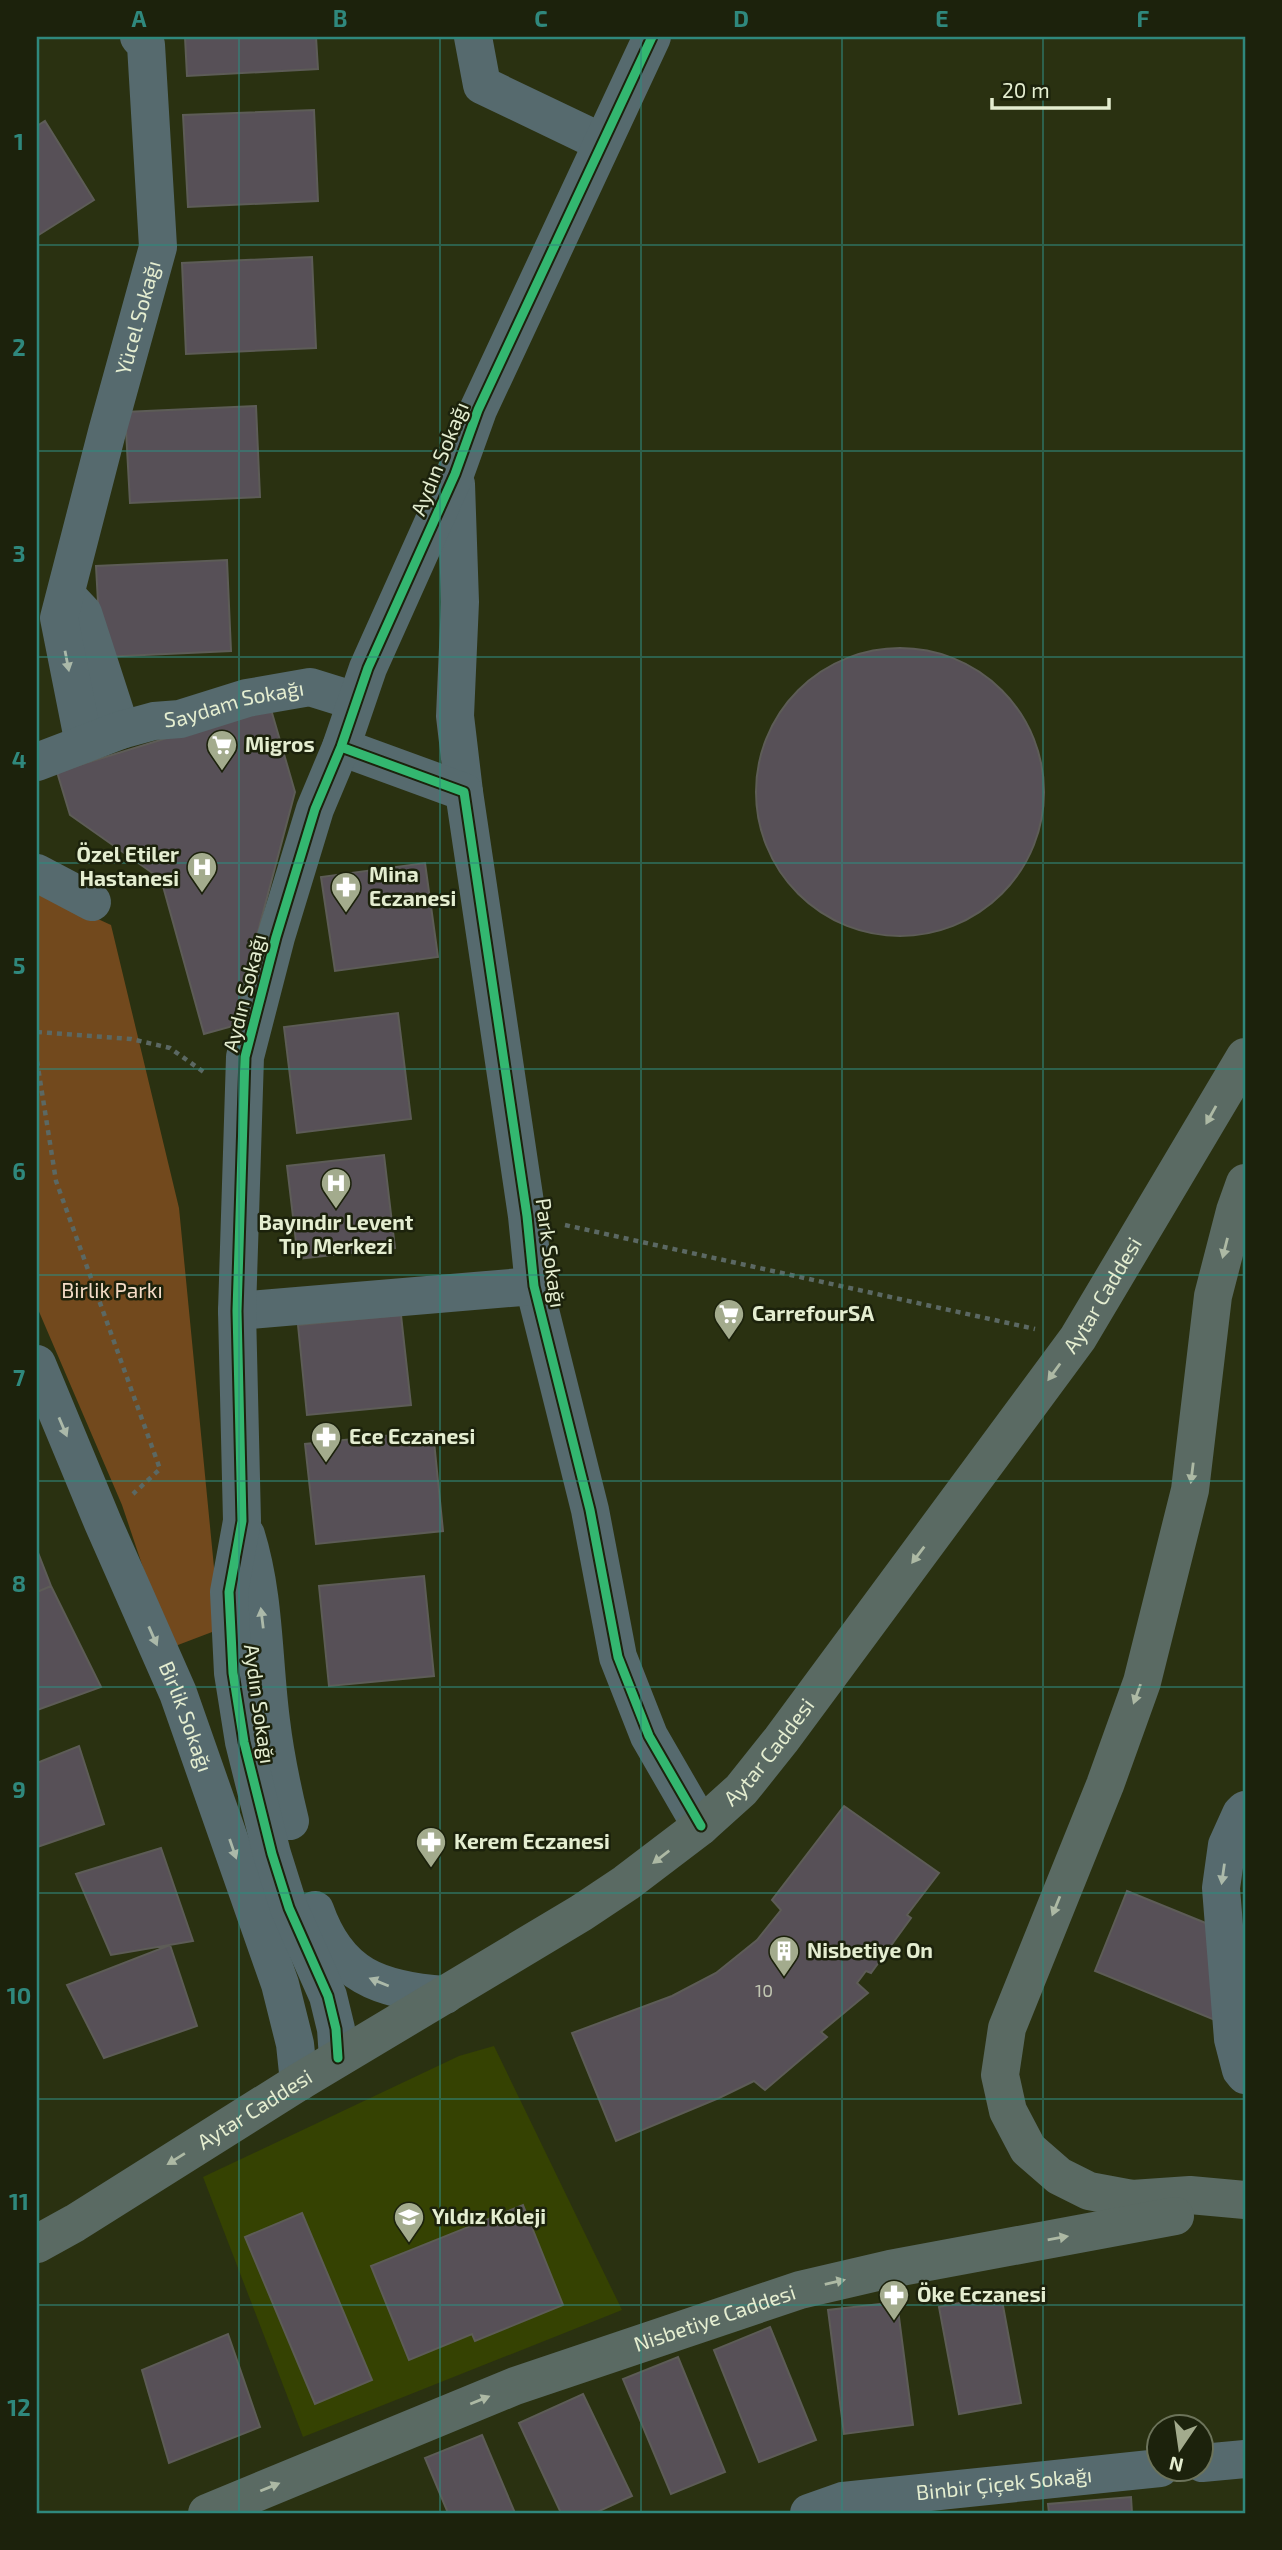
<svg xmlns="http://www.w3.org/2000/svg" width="1282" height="2550" viewBox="0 0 1282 2550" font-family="'Exo 2',sans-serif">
<rect width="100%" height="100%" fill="#2a3111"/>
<path fill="#354202" d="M494 2046 622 2310 303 2437 203 2177 459 2056Z"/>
<path fill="#72491d" d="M37 891 111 925 179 1208 220 1629 170 1648 122 1505 37 1307Z"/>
<path fill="#575057" stroke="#5d5c57" stroke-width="2" d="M185 37H316L318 69 187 76Z
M314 110 318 201 188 207 183 115Z
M45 121 94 200 37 236V126Z
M312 257 316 348 186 354 182 263Z
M256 406 260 497 130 503 125 412Z
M227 560 231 651 101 657 96 566Z
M756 792a144 144 0 1 1 288 0a144 144 0 1 1-288 0Z
M270 706 295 792 233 1026 204 1034 161 879 70 815 57 772Z
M425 863 438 957 335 971 321 877Z
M398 1013 411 1119 297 1133 284 1027Z
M384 1155 395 1248 298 1259 287 1166Z
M401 1315 411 1405 307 1415 298 1325Z
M433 1431 443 1531 316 1544 305 1444Z
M37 1550 51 1586 37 1592Z
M424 1576 434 1676 329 1686 319 1586Z
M51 1586 101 1687 37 1710V1592Z
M79 1746 104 1824 37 1847V1763Z
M844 1806 939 1873 907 1915 911 1918 871 1973 866 1971 857 1983 868 1993 821 2032 827 2037 765 2090 754 2081 719 2098 616 2141 572 2033 672 1996 716 1973 757 1940 781 1910 772 1900Z
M161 1848 193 1941 111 1955 76 1874Z
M1127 1891 1245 1939V1993L1232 2027 1095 1971Z
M170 1945 197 2026 104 2058 67 1985Z
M523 2205 563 2305 475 2341 472 2334 409 2360 371 2266Z
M302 2213 372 2380 315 2404 245 2237Z
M1001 2295 1021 2403 959 2414 939 2307Z
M897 2302 913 2425 844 2434 828 2310Z
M770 2327 816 2440 759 2462 714 2350Z
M228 2334 260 2427 169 2463 142 2370Z
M678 2357 725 2472 671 2494 623 2379Z
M583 2394 632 2496 595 2513H561L519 2423Z
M482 2435 515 2513H448L425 2458Z
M1131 2497 1132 2513H1049L1048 2504Z"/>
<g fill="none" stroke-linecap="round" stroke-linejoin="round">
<path stroke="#5b6863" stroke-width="4.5" stroke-dasharray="5 5" stroke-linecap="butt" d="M37 1032 131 1039 170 1048 205 1073
M37 1061 56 1181 160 1469 133 1494
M565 1225 1035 1329"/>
<g stroke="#566a6e" stroke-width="38">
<path d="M473 37 482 85 601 142"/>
<path d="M456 484 460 602 455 716 464 792"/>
<path d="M66 595 83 613 121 730"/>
<path id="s1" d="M84 744 59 618 107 432 158 247 146 45 139 37"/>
<path d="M341 747 464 792 527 1216 534 1286 590 1510 618 1657 649 1736 701 1826"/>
<path id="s2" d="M37 762 121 730 154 721 180 719 247 698 310 687 355 701"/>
<path d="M37 873 92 902"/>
<path d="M237 1311 534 1286"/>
<path id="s3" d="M37 1364 103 1523 178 1693 280 1984 295 2044 299 2082"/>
<path d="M246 1535C265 1596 263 1659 271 1721 275 1755 282 1788 290 1821"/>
<path d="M1245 1810 1241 1814 1227 1845 1221 1888 1233 2039 1241 2070 1245 2075"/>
<path d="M315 1910C338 1976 379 1990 445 1995"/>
<path d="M338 2058 336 2029 328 1996 289 1908 272 1854 244 1742 233 1673 229 1592 242 1521 237 1311 245 1057 276 937 315 809 341 747 368 668 455 474 478 410 652 37"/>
<path d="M1202 2463 1245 2459"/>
<path id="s4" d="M809 2513 843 2501 1160 2468"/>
</g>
<g stroke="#5a6a63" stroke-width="38">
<path d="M1245 1183 1235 1211 1213 1296 1190 1490 1142 1682 1105 1785 1007 2028 1000 2075 1008 2111 1028 2149 1059 2176 1089 2191 1132 2199 1190 2195 1245 2200"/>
<path id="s5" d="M37 2244 75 2223 299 2082 581 1913 626 1883 701 1826 741 1790 781 1740 1078 1338 1245 1057"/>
<path id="s6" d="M207 2513 515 2386 800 2290 890 2269 1175 2216"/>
</g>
<g stroke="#1c220c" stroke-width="13">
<path id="cycleway" d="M341 747 464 792 527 1216 534 1286 590 1510 618 1657 649 1736 701 1826
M338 2058 336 2029 328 1996 289 1908 272 1854 244 1742 233 1673 229 1592 242 1521 237 1311 245 1057 276 937 315 809 341 747 368 668 455 474 478 410 652 37"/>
</g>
<use href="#cycleway" stroke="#33b770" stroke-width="9"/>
</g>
<defs><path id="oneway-solid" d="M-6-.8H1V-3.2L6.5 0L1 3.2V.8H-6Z" transform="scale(1.75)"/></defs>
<g fill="#abb9a9">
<use href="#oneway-solid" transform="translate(67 661) rotate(79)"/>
<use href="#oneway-solid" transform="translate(63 1427) rotate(67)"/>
<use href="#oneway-solid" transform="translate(262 1618) rotate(-97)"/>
<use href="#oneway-solid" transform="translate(153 1636) rotate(66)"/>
<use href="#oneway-solid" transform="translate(233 1849) rotate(71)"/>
<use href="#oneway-solid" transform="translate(1223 1874) rotate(98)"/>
<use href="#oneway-solid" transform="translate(379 1982) rotate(-158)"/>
</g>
<g fill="#adb9a4">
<use href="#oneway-solid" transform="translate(1211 1115) rotate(119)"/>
<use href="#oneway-solid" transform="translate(1225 1248) rotate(104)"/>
<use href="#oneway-solid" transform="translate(1054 1372) rotate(126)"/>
<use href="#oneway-solid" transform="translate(1192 1473) rotate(97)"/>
<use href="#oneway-solid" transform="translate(918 1555) rotate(127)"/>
<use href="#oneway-solid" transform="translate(1137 1694) rotate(110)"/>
<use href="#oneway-solid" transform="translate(661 1857) rotate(142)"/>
<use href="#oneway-solid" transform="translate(1056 1906) rotate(112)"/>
<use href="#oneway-solid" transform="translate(176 2159) rotate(148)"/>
<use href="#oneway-solid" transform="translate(1058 2238) rotate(-10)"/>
<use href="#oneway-solid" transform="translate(835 2282) rotate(-13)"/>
<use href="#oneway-solid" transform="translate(480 2400) rotate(-22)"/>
<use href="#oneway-solid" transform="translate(270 2487) rotate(-22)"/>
</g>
<path fill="none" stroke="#2f887d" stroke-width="2" stroke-opacity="0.55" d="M239 37V2513M440 37V2513M641 37V2513M842 37V2513M1043 37V2513M37 245H1245M37 451H1245M37 657H1245M37 863H1245M37 1069H1245M37 1275H1245M37 1481H1245M37 1687H1245M37 1893H1245M37 2099H1245M37 2305H1245"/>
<defs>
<g id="supermarket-pin" transform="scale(1.575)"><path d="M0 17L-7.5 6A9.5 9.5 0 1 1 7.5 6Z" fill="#a3ab8d" stroke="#1c220c"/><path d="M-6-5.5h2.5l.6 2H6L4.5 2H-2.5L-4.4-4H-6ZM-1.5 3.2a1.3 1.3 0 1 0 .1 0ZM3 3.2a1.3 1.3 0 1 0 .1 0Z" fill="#fff"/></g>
<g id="hospital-pin" transform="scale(1.575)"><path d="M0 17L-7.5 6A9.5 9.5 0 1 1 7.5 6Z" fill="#a3ab8d" stroke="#1c220c"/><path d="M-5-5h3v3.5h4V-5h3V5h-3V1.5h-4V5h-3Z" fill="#fff"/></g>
<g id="pharmacy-pin" transform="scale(1.575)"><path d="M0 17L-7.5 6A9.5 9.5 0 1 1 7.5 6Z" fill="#a3ab8d" stroke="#1c220c"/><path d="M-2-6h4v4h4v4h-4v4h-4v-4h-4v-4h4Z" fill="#fff"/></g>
<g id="building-pin" transform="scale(1.575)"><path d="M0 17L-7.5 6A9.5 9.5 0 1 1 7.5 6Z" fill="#a3ab8d" stroke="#1c220c"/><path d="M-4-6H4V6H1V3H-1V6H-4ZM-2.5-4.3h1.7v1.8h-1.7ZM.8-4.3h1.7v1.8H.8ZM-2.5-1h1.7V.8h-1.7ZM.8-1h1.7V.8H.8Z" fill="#fff"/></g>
<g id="school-pin" transform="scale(1.575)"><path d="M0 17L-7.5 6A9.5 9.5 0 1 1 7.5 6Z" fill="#a3ab8d" stroke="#1c220c"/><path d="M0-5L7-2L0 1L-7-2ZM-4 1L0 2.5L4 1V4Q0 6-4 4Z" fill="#fff"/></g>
</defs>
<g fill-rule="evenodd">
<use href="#supermarket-pin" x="222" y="745"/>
<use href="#hospital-pin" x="202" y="867"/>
<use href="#pharmacy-pin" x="346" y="887"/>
<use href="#hospital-pin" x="336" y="1183"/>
<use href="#supermarket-pin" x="729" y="1314"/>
<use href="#pharmacy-pin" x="326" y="1437"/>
<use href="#pharmacy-pin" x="431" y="1842"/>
<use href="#building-pin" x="784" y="1951"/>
<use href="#school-pin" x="409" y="2217"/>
<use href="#pharmacy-pin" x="894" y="2295"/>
</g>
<g text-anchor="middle" stroke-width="5" stroke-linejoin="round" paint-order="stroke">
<g font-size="18" fill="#c1c6b2">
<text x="764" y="1997">10</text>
</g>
<g font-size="21" fill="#e4edd0" stroke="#1c220c">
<text dy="7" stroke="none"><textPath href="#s1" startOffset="439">Yücel Sokağı</textPath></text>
<text transform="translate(440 459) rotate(-68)" y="7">Aydın Sokağı</text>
<text dy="7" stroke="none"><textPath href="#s2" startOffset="206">Saydam Sokağı</textPath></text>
<text transform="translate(245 993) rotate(-76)" y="7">Aydın Sokağı</text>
<text transform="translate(550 1253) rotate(82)" y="7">Park Sokağı</text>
<text dy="7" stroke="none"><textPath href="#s5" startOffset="1452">Aytar Caddesi</textPath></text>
<text transform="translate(259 1704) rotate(82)" y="7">Aydın Sokağı</text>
<text dy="7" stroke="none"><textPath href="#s3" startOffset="383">Birlik Sokağı</textPath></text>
<text dy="7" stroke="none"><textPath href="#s5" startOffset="886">Aytar Caddesi</textPath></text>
<text dy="7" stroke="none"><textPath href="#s5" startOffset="256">Aytar Caddesi</textPath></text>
<text dy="7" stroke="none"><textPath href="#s6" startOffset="544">Nisbetiye Caddesi</textPath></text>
<text dy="7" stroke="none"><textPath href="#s4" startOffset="198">Binbir Çiçek Sokağı</textPath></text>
</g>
<g font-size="21" font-weight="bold" fill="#e4edd0" stroke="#1c220c" text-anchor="start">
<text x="245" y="752">Migros</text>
<text x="179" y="862" text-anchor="end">Özel Etiler<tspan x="179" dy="24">Hastanesi</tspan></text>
<text x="369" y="882">Mina<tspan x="369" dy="24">Eczanesi</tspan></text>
<text x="336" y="1230" text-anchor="middle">Bayındır Levent<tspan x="336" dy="24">Tıp Merkezi</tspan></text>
<text x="752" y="1321">CarrefourSA</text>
<text x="349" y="1444">Ece Eczanesi</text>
<text x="454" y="1849">Kerem Eczanesi</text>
<text x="807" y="1958">Nisbetiye On</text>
<text x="432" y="2224">Yıldız Koleji</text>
<text x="917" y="2302">Öke Eczanesi</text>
</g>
<g font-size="21" fill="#f5dcc7" stroke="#1c220c">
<text x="112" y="1298">Birlik Parkı</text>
</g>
</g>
<rect width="1282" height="2550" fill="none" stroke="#1c220c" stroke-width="77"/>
<g transform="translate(1180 2448) rotate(193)"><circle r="33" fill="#1c220c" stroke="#6c735a" stroke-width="2"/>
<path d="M0-5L12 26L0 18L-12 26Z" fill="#a3ab8d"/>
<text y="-10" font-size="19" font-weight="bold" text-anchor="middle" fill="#e4edd0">N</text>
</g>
<path d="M992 98v10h117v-10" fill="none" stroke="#e4edd0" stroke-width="3.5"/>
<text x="1002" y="98" font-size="21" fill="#e4edd0" stroke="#1c220c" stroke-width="5" paint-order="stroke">20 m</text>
<rect x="38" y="38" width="1206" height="2474" fill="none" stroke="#2f887d" stroke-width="2.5"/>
<g font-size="23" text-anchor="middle" font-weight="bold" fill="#2f887d">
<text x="139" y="27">A</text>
<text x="340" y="27">B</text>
<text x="541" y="27">C</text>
<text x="741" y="27">D</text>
<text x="942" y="27">E</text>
<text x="1143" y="27">F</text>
<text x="19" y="150">1</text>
<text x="19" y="356">2</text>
<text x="19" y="562">3</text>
<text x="19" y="768">4</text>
<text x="19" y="974">5</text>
<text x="19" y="1180">6</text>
<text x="19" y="1386">7</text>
<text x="19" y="1592">8</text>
<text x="19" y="1798">9</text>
<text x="19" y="2004">10</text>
<text x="19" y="2210">11</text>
<text x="19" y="2416">12</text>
</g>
</svg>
